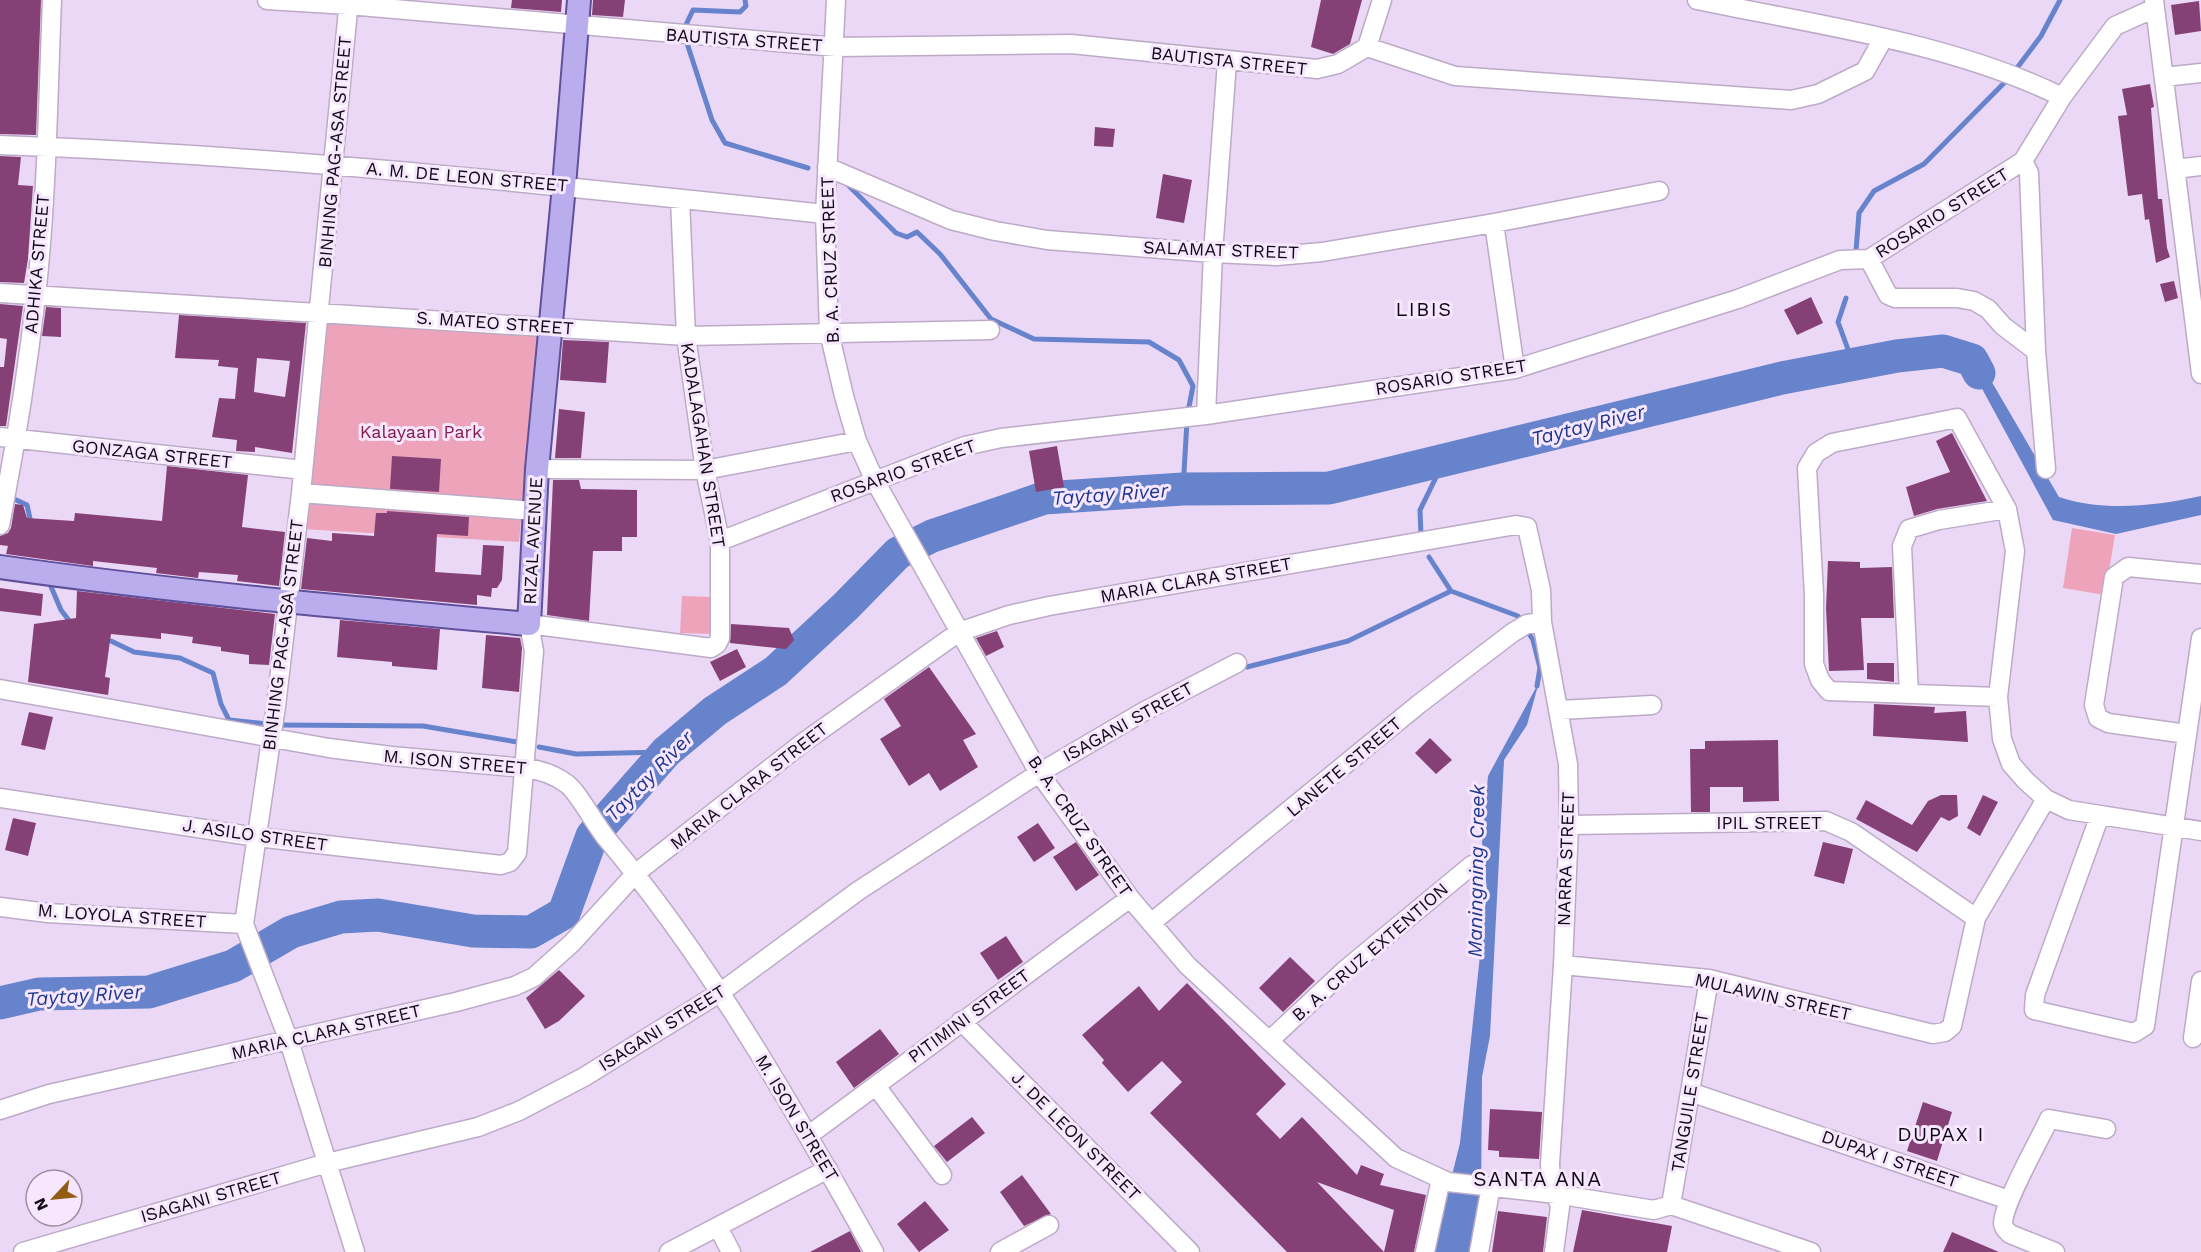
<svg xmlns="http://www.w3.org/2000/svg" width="2201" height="1252" viewBox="0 0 2201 1252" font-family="'Work Sans',sans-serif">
<rect width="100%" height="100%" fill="#ebd8f6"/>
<path fill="#eda3ba" d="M326 321 538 334 519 542 303 529Z
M2072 528 2115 535 2105 595 2063 588Z
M682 596 714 597 712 634 680 633Z"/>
<path fill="#6783cc" d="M1943 351H1958L1979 360 2059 497C2104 512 2155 506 2201 496V515L2116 534 2053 520 1973 372 1961 359Z
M1539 682 1527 725 1504 760 1490 1036 1482 1077 1481 1204 1473 1252H1433L1460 1143 1487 890 1482 843 1488 776Z"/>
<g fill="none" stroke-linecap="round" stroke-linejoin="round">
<path stroke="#6783cc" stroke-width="5" d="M745 0 746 6 740 12 693 10 683 31 712 120 725 143 808 168
M2014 72 2041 36 2060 0
M846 183 896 233 907 237 917 232 940 254 991 319 1034 339 1149 342 1179 360 1193 386 1188 412
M1856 251 1859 213 1874 191 1924 164 2008 79
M1846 298 1838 322 1853 363
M1183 489 1187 421
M12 498 27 505 31 523
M1421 535 1420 510 1444 461
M1429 557 1451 591 1518 616 1533 640 1540 668 1537 686
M49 582 61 610 71 623
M111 641 134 652 180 658 213 673 221 704 229 720 267 724
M1247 667 1348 641 1451 591
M280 725 423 726 517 742
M539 747 576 754 666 752"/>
<path stroke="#6783cc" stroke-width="33" d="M0 1003 39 994 149 992 233 966 291 932 341 917 378 915 473 931 531 932 564 913 592 836 666 752 715 711 776 671 845 607 898 553 932 536 1044 498 1183 489 1329 488 1782 378 1897 356 1943 351 1972 360 1979 373"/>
</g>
<path fill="#854176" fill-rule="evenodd" d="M0 0H41L36 135 0 134Z
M512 0H562L561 12 511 8Z
M593 0H625L623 17 592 15Z
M1321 0H1362L1350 44 1333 54 1311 47Z
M2199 1 2201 31 2175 35 2171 5Z
M2150 84 2154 107 2151 108 2158 199H2162L2167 248 2170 257 2156 263 2149 219 2145 220 2142 194 2128 196 2118 116 2127 115 2122 89Z
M1095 127 1115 129 1113 147 1094 146Z
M0 156 21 157 18 185 33 186 28 259 24 283 0 282Z
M1163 174 1192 180 1184 223 1156 218Z
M2174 281 2178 298 2165 302 2160 284Z
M1811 297 1823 323 1797 335 1784 310Z
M0 304 23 306 6 426H0V367H4L7 339 0 338Z
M46 307 61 308V337L42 336Z
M179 315 306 323 292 453 255 447V452L236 451 237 440 212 437 219 398 235 399 238 368 218 366 219 360 175 358ZM257 358 290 361 285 397 254 392Z
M563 340 609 342 606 383 560 380Z
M559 409 585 412 581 458H555Z
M1952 433 1987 501 1937 509 1914 516 1906 487 1950 472 1936 441Z
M1057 446 1064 487 1036 492 1029 451Z
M392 456 441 459 439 492 390 489Z
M167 466 248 475 242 527 285 532 279 586 237 581 238 575 199 572 198 578 156 573 157 568 93 561V566L6 554 8 546 0 545V536L8 533 11 528 15 504 23 505 27 518 74 521 75 513 162 521Z
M553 480H579L581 489 637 490V537H622V551H593L589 621 547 615Z
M387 511 469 517 468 536 437 534 435 572 481 575 483 545 504 546 502 580 497 588H492L491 597 477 595V605L301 589 307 538 332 541V533L374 536 376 513H387Z
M1828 561 1860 562V568L1892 567 1894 618H1861L1864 670 1829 671 1826 608Z
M0 588 43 594 41 616 0 611Z
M77 591 275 614 269 665 249 664V655L221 651V647L192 643 193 637 161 633V639L111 634 105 677 110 678 108 695 28 682 34 624 76 618Z
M340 620 440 629 437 670 392 666V662L337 657Z
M731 624 789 628 794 640 786 649 730 643Z
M997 631 1004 647 986 656 976 638Z
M486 635 520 638 522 648 519 692 482 688Z
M737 649 746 667 720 681 710 662Z
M1867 663H1894V682L1867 679Z
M929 667 976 734 963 740 978 767 940 791 929 773 909 786 880 739 901 726 884 699Z
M1874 704 1935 707 1934 713 1966 711 1968 742 1873 736Z
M29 712 53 717 45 750 21 745Z
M1430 738 1452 760 1436 774 1415 753Z
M1778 740 1779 801 1743 802V787H1710V812H1691L1690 749H1705V741Z
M1941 795H1957L1958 816 1949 821 1941 817 1917 852 1856 819 1866 800 1912 825 1928 801Z
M1983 795 1998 802 1980 836 1967 828Z
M13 818 36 823 28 856 5 850Z
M1038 823 1055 848 1034 862 1017 837Z
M1076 842 1099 875 1076 891 1053 857Z
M1823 842 1853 849 1844 884 1814 876Z
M1006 936 1023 962 998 980 980 953Z
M1290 957 1315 981 1283 1012 1259 988Z
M559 970 585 996 559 1021 545 1029 526 998Z
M1187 983 1286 1084 1256 1114 1280 1139 1302 1117 1357 1175 1361 1165 1384 1174 1380 1185 1426 1195 1414 1252H1384L1394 1210 1317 1182 1384 1252H1287L1150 1113 1182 1082 1162 1061 1128 1092 1102 1063 1104 1060 1082 1035 1139 986 1159 1011Z
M880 1029 899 1054 854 1088 836 1062Z
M1923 1102 1952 1112 1937 1161 1907 1151Z
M1490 1109 1542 1112 1539 1159 1499 1157V1151L1488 1150Z
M972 1117 985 1133 947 1162 934 1146Z
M1022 1175 1051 1214 1024 1226 1000 1192Z
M925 1201 949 1230 919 1252 897 1224Z
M1582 1210 1672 1226 1667 1252H1573Z
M1498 1211 1547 1217 1543 1252H1492Z
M850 1231 861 1252H810Z
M1952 1232 1999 1252H1943Z"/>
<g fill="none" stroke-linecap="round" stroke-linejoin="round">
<g stroke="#bcaac7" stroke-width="21">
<path id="minor" d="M267 0 348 5 836 47 1071 44 1317 69 1338 64 1367 47 1455 76 1791 100 1818 94 1865 71 1883 39
M349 0 301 493 276 706 244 924 289 1041 355 1252
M836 0 825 214 829 332 844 396 857 441 875 481 1039 773 1130 898 1187 965 1396 1158 1448 1182 1556 1194 1654 1210 1671 1205 1811 1252
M1697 0C1817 25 1953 43 2062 97
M2154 0 2201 374
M1367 47 1382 0
M2164 77 2201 73
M0 145C276 155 551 185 825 214
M2023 161 2029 173 2036 351 2046 469
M827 167 951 220 995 231 1047 240 1213 253 1277 256 1322 252 1494 223 1659 191
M2175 169 2201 166
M1494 223 1515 369
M1869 259 1888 295 1895 298H1957L1974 301 1988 309 2003 326 2036 351
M0 293 686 336 990 330
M1206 415 1213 253 1227 62
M0 437 303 470
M537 469 705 470 857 441
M301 493 534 511
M0 525C15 449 27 373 36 296 47 198 48 98 52 0
M720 541 965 446 1001 438 1206 415 1515 369 1738 299 1840 260 1869 259 2023 161 2062 97 2115 26 2155 8
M0 689 329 748 391 756 525 768C541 770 554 774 567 784 578 792 596 826 607 839 713 966 794 1109 874 1252
M1909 694 1902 546 1909 529 1939 520 2007 509
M1998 697 1829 691 1820 680 1814 664V595L1807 468 1816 453 1832 443 1957 418 2007 509 2015 551 1998 697 2002 739 2011 764 2026 781 2046 799 2069 810 2201 831
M1560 710 1652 705
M2187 734 2108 723 2098 718 2094 705 2114 577 2128 567 2201 574
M0 798 257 837 501 865 510 862 517 853 534 651 529 624 711 648 717 644 720 638V541L705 470 686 336 680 199
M2100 815 2035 995 2034 1010 2134 1033 2145 1026 2201 638
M1569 825 1826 821 1851 832 1976 918
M0 907 48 913 244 924
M1151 923 1419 704 1512 633 1527 624 1542 622
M1563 965 1709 979 1933 1034 1945 1032 1952 1026 1976 918 2046 799
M961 1021 1190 1252
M2193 1038 2201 981
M1270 1040 1345 970 1472 865
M876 1086 942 1175
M1690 1092 2009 1200
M0 1110 49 1094 456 1002 515 986 534 977 572 943 636 873 804 742 959 632 1009 615 1049 606 1516 525 1527 527 1541 590 1542 622 1568 764 1569 825 1563 965 1550 1164 1551 1179 1560 1207 1554 1252
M809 1135 1130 898
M1671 1205 1709 979
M718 1227 731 1252
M23 1252 327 1163 478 1127 519 1111 584 1077 721 992 858 891 1039 773 1143 712 1237 663
M669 1252 828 1169
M1000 1252 1049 1225
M1425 1252 1441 1179
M1479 1252 1491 1186
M2055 1252 2010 1234C2007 1231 2003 1228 2003 1223 2004 1202 2038 1143 2049 1119L2106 1129"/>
</g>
<g stroke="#60509a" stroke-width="26">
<path id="major" d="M0 567C175 592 352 608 529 624L537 469 564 186 579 0"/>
</g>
<use href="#minor" stroke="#fff" stroke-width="18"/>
<use href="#major" stroke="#b9adee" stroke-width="22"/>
</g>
<g text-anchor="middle" stroke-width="6" stroke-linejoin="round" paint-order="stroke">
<g font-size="18" fill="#0f0913" stroke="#f6e7ff">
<text transform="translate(744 40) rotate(4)" y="6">BAUTISTA STREET</text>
<text transform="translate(1229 61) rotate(6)" y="6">BAUTISTA STREET</text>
<text transform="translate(335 152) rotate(-85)" y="6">BINHING PAG-ASA STREET</text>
<text transform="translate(467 177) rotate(5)" y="6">A. M. DE LEON STREET</text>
<text transform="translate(1942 213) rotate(-32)" y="6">ROSARIO STREET</text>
<text transform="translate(1221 250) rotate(2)" y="6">SALAMAT STREET</text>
<text transform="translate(830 260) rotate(-92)" y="6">B. A. CRUZ STREET</text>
<text transform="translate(37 264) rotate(-85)" y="6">ADHIKA STREET</text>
<text transform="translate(495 323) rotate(4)" y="6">S. MATEO STREET</text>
<text transform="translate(1451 377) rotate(-9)" y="6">ROSARIO STREET</text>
<text transform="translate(703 445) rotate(81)" y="6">KADALAGAHAN STREET</text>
<text transform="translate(152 454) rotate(6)" y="6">GONZAGA STREET</text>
<text transform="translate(903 471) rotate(-20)" y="6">ROSARIO STREET</text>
<text transform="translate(533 541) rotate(-87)" y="6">RIZAL AVENUE</text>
<text transform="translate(1196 580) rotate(-10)" y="6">MARIA CLARA STREET</text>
<text transform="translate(283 635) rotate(-83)" y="6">BINHING PAG-ASA STREET</text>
<text transform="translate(1128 722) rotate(-29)" y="6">ISAGANI STREET</text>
<text transform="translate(455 762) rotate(5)" y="6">M. ISON STREET</text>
<text transform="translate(1344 767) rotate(-40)" y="6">LANETE STREET</text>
<text transform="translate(749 786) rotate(-38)" y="6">MARIA CLARA STREET</text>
<text x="1769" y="829">IPIL STREET</text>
<text transform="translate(1080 826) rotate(55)" y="6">B. A. CRUZ STREET</text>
<text transform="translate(255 835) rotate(8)" y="6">J. ASILO STREET</text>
<text transform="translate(1566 859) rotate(-88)" y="6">NARRA STREET</text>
<text transform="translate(122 916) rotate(4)" y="6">M. LOYOLA STREET</text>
<text transform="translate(1370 952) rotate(-41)" y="6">B. A. CRUZ EXTENTION</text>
<text transform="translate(1773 997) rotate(13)" y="6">MULAWIN STREET</text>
<text transform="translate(969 1016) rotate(-36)" y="6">PITIMINI STREET</text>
<text transform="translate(662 1028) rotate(-32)" y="6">ISAGANI STREET</text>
<text transform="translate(326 1032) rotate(-13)" y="6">MARIA CLARA STREET</text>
<text transform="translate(1690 1092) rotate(-81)" y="6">TANGUILE STREET</text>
<text transform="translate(797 1118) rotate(59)" y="6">M. ISON STREET</text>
<text transform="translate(1076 1136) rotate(45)" y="6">J. DE LEON STREET</text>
<text transform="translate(1890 1159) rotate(19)" y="6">DUPAX I STREET</text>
<text transform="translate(211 1197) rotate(-16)" y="6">ISAGANI STREET</text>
</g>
<g font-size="18" fill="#861c4b" stroke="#f6e7ff">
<text x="421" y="438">Kalayaan Park</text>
</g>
<g font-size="20" letter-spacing="1.5" fill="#0f0913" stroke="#f6e7ff">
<text x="1424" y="316">LIBIS</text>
<text x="1941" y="1141">DUPAX I</text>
</g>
<g font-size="20" font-style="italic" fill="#1f388e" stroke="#f6e7ff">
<text transform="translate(1588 425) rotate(-14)" y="7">Taytay River</text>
<text transform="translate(1110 494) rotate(-4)" y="7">Taytay River</text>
<text transform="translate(649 776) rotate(-46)" y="7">Taytay River</text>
<text transform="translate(1476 871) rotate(-89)" y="7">Maningning Creek</text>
<text transform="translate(84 995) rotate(-4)" y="7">Taytay River</text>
</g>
<g font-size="21" letter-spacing="1.5" fill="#0f0913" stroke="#f6e7ff">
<text x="1538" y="1186">SANTA ANA</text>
</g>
</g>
<g transform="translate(54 1198) rotate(244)"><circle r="28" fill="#f6e7ff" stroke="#9a8ea1" stroke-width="1.5"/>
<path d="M0-4.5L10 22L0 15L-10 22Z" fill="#925d12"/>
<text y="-9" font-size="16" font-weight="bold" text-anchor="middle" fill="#0f0913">N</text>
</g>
</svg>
